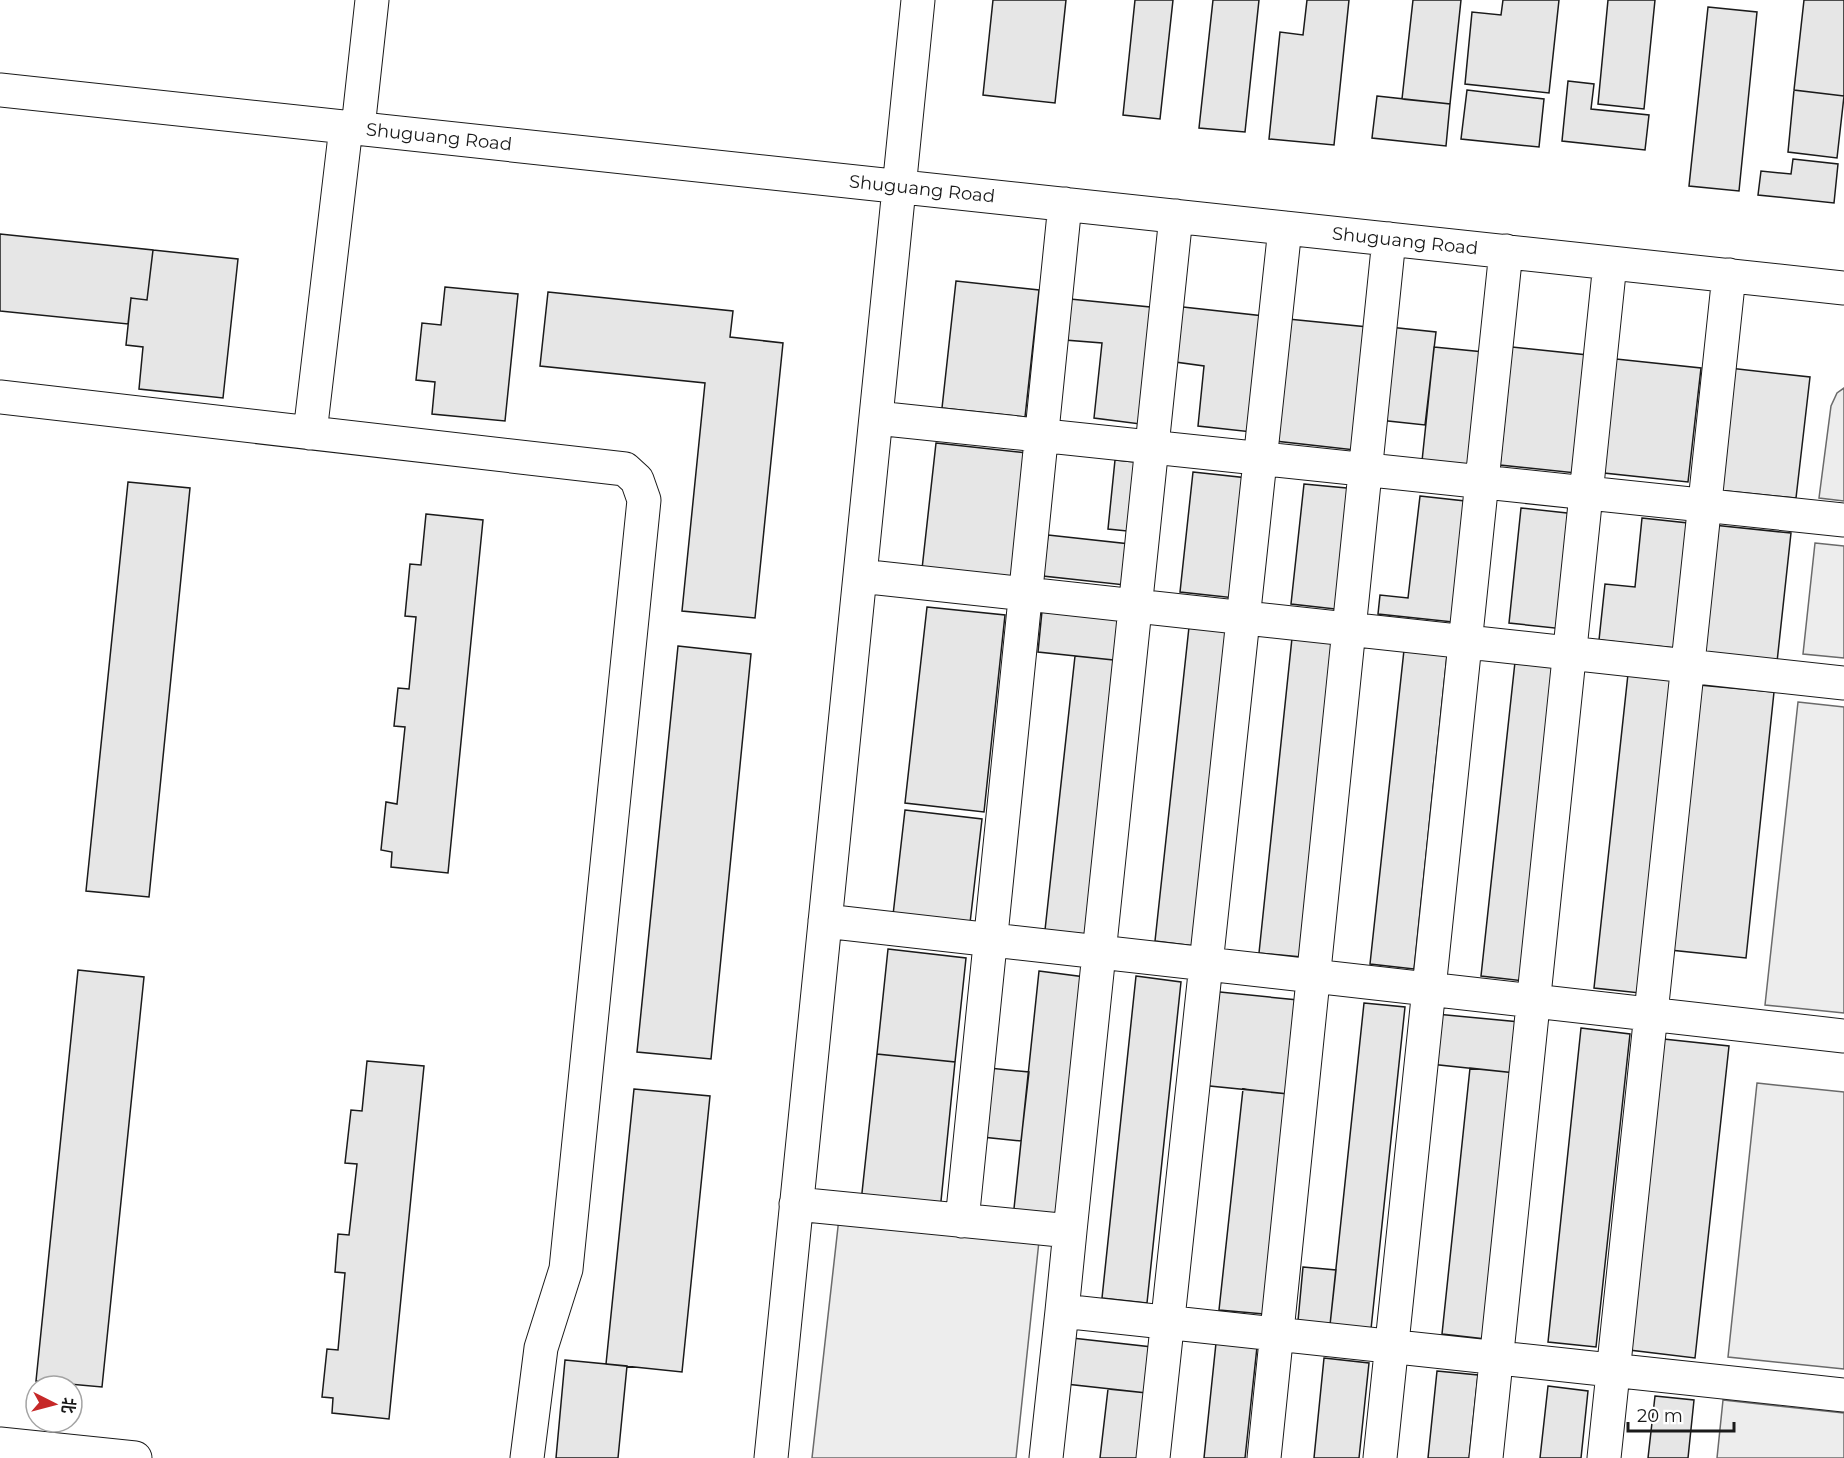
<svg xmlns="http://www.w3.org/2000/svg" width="1844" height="1458" viewBox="0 0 1844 1458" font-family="Montserrat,'Noto Sans SC',sans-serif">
<rect width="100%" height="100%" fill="#fff"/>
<path fill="#ededed" stroke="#6a6a6a" stroke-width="1.5" d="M1844 388V501L1819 498 1831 406 1837 393Z
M1815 543 1844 546V658L1803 654Z
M1798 702 1844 707V1013L1765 1005Z
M1757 1083 1844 1092V1369L1728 1357Z
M839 1218 1039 1241 1016 1458H812Z
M1723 1400 1844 1413V1458H1717Z"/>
<path fill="#e6e6e6" stroke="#1a1a1a" stroke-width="1.5" d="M993 0H1066L1055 103 983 95Z
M1135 0H1173L1160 119 1123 115Z
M1213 0H1259L1245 132 1199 128Z
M1307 0H1349L1334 145 1269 139 1280 32 1303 35Z
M1413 0H1461L1450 104 1402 99Z
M1503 0H1559L1549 93 1465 84 1472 12 1501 15Z
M1608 0H1655L1644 109 1598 104Z
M1804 0H1844V96L1794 90Z
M1708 7 1757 12 1739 191 1689 186Z
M1568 81 1594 84 1591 109 1649 115 1645 150 1562 141Z
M1467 90 1544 99 1539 147 1461 139Z
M1794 90 1844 96 1837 158 1788 152Z
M1377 96 1450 104 1446 146 1372 138Z
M1793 159 1838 164 1834 203 1758 195 1761 171 1791 174Z
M0 234 153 250 147 300 131 298 128 324 0 311Z
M153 250 238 259 223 398 139 389 143 347 126 345 131 298 147 300Z
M956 281 1039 290 1025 417 942 408Z
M445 287 518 294 505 421 432 414 435 382 416 380 422 323 441 325Z
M548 292 733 311 730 337 783 343 755 618 682 611 705 383 540 366Z
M1070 299 1160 308 1148 425 1094 418 1102 343 1065 340Z
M1174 306 1264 316 1252 432 1198 426 1204 366 1168 361Z
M1288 319 1368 327 1355 450 1275 441Z
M1389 327 1436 332 1425 425 1379 420Z
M1434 347 1484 352 1471 467 1422 461Z
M1512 347 1588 355 1576 473 1500 465Z
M1616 359 1701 368 1688 482 1604 473Z
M1729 368 1810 377 1796 498 1716 490Z
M936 443 1027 453 1014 579 922 569Z
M1115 460 1135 462 1127 531 1108 529Z
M1193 472 1248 478 1235 598 1180 592Z
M128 482 190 488 149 897 86 891Z
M1304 484 1357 489 1344 610 1291 604Z
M1420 496 1465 501 1453 622 1378 614 1380 595 1408 598Z
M1521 508 1576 514 1564 629 1509 623Z
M426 514 483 520 448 873 391 867 392 852 381 850 386 802 397 804 405 727 394 726 398 688 409 689 416 617 405 616 410 564 421 565Z
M1642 518 1688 523 1675 648 1599 640 1605 584 1635 587Z
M1713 525 1791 533 1777 662 1699 654Z
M1048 535 1130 544 1125 585 1043 576Z
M927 607 1005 615 984 812 905 803Z
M1042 611 1128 620 1123 661 1038 652Z
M1189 627 1229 631 1195 946 1155 941Z
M1292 638 1336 643 1302 957 1259 953Z
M678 646 751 654 711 1059 637 1052Z
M1404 650 1447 655 1414 969 1370 964Z
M1075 656 1123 661 1094 935 1045 930Z
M1515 662 1558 666 1524 981 1481 976Z
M1628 674 1673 679 1640 993 1594 988Z
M1699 685 1774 692 1746 958 1670 950Z
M905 810 982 819 970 923 893 915Z
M888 949 966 958 955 1062 877 1054Z
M78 970 144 977 102 1387 36 1381Z
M1039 971 1085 977 1059 1224 1013 1218Z
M1136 976 1181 982 1147 1303 1102 1298Z
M1210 991 1298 1000 1288 1094 1200 1085Z
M1364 1003 1405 1007 1371 1329 1330 1325Z
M1436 1014 1520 1022 1515 1073 1430 1064Z
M1581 1028 1630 1034 1596 1347 1548 1342Z
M1654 1038 1729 1046 1695 1358 1621 1349Z
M877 1054 955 1062 940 1211 861 1202Z
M367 1061 424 1066 389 1419 332 1413 333 1398 322 1397 327 1349 338 1350 345 1273 335 1272 338 1234 349 1235 357 1164 345 1163 351 1110 362 1111Z
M989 1068 1029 1072 1021 1141 982 1137Z
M1470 1068 1515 1073 1486 1339 1442 1334Z
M634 1089 710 1096 682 1372 606 1364Z
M1243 1089 1288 1094 1264 1314 1219 1310Z
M1303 1267 1336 1270 1330 1325 1298 1321Z
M1072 1338 1152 1347 1147 1393 1066 1384Z
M1216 1343 1257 1347 1245 1458H1204Z
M1324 1358 1369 1363 1359 1458H1314Z
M565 1360 627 1366 618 1458H556Z
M1437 1371 1478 1375 1469 1458H1428Z
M1548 1386 1588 1391 1581 1458H1540Z
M1108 1389 1147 1393 1140 1458H1100Z
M1655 1396 1694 1400 1688 1458H1648Z"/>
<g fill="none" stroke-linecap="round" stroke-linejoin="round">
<g stroke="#1a1a1a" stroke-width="35">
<path id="minor" d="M0 90 1844 288
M358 128 372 0
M0 397 625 469 637 480 644 500 566 1269 541 1348 527 1458
M876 418 1844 520
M310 433 346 127
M860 576 1844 683
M825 921 1844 1036
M796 1204 1070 1231 1062 1311
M962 1221 1065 204
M1070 1231 1176 216
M0 1444 135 1458
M771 1458 918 0
M1046 1458 1062 1311 1844 1395
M1153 1458 1285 228
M1264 1458 1389 239
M1380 1458 1506 251
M1486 1458 1610 263
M1604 1458 1729 275"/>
</g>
<use href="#minor" stroke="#fff" stroke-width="33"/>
</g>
<g text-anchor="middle" stroke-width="4.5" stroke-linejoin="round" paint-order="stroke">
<g font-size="18" fill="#1a1a1a" stroke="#fff">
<text transform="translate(439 137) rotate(6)" y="6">Shuguang Road</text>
<text transform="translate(922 189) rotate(6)" y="6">Shuguang Road</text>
<text transform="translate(1405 241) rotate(6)" y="6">Shuguang Road</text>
</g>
</g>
<g transform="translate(54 1404) rotate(96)"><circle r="28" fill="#ffffff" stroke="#a3a3a3" stroke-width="1.5"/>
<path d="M0-4.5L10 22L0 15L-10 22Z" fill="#c62828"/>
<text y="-9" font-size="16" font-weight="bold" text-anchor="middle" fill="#1a1a1a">北</text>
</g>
<path d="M1628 1422v9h106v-9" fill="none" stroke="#1a1a1a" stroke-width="3"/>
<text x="1637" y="1422" font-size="18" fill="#1a1a1a" stroke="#ffffff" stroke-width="4.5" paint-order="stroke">20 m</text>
</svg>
